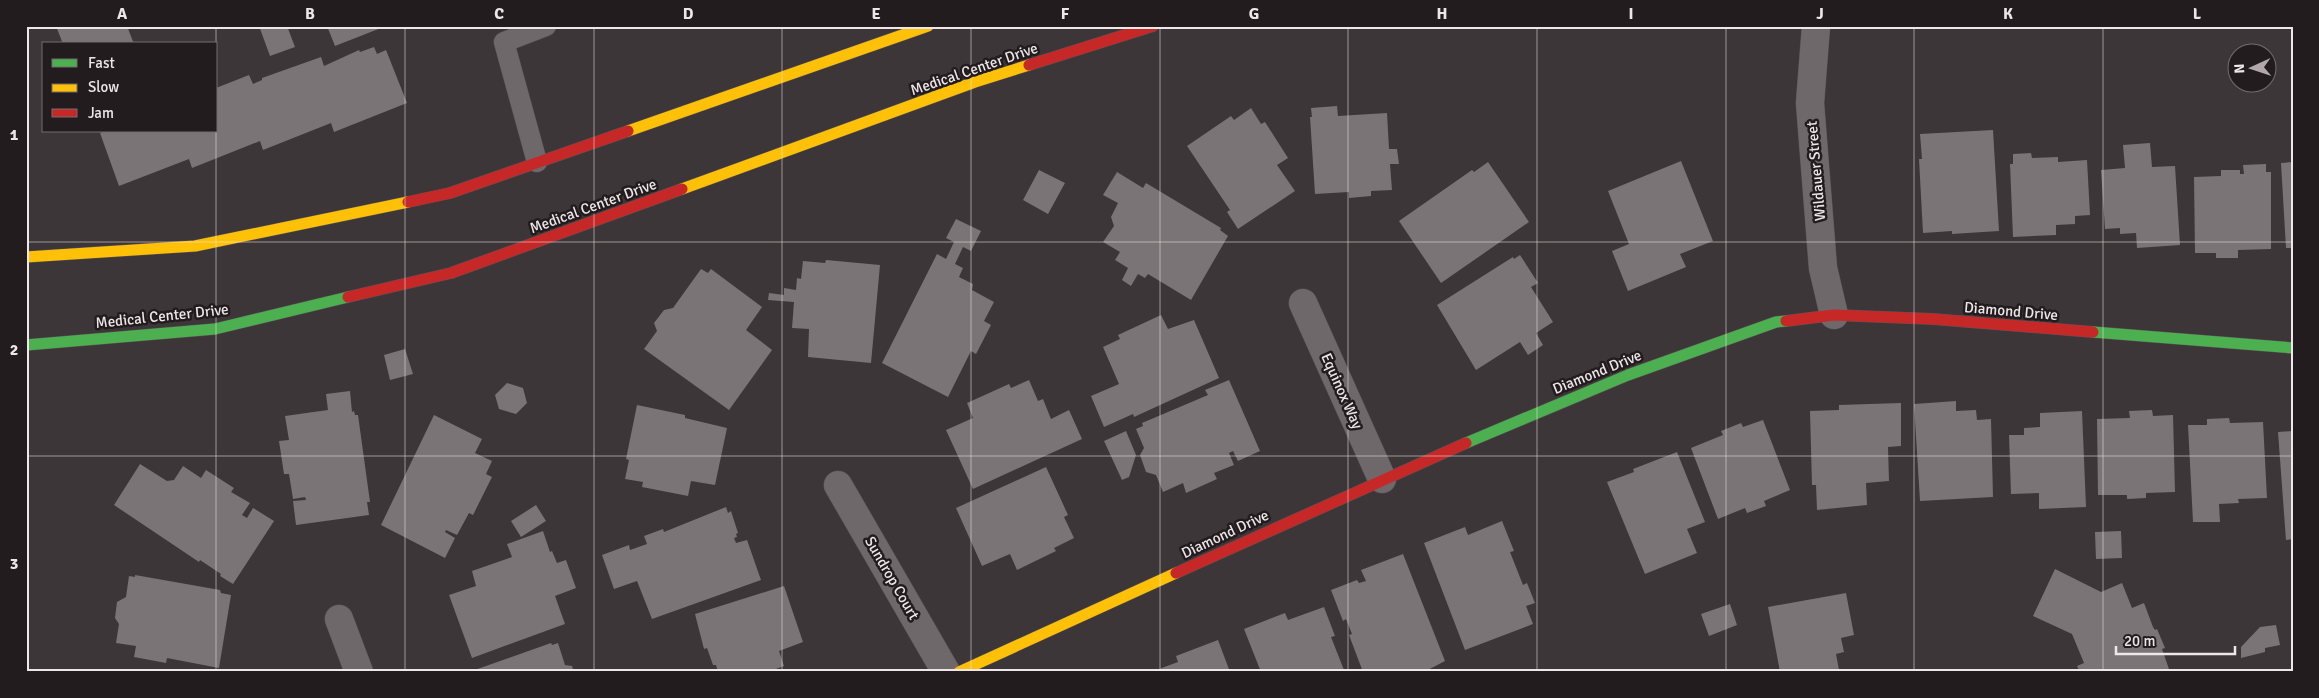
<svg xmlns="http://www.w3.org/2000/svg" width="2319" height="698" viewBox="0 0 2319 698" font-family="Signika,sans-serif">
<rect width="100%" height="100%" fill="#3d3638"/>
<path fill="#7a7476" d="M56 26H127L134 44H63Z
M259 26H287L295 47 270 56Z
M327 26H386L335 46Z
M374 47 377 54 386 50 407 103 334 132 331 123 263 150 260 141 192 168 189 159 119 186 100 133 105 131H216V88L249 75 253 84 262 80V78L321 57 324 66 359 50 360 52Z
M1337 106 1338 116 1387 113 1389 149H1397L1399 164H1390L1392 190 1371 191V196L1349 198V192L1315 194 1310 117H1312L1311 108Z
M1251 108 1261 124 1265 122 1288 158 1277 165 1295 191 1238 229 1227 212 1230 210 1187 146 1231 116 1234 120Z
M1993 130 1999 231 1952 234V231L1923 233 1919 159H1922L1920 134Z
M2150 143 2152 167 2175 166 2180 245 2137 248 2136 233 2120 234V228L2105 229 2101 170 2125 168 2123 145Z
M2031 153 2032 158 2058 157V162L2087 160 2090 215 2075 216V224L2056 225V235L2013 237 2010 164H2013V154Z
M1681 161 1713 241 1680 254 1686 267 1628 291 1612 251 1629 244 1608 191Z
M1488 162 1529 222 1441 283 1399 221 1472 170 1474 172Z
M2293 162V248H2286L2281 163Z
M2266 164V172H2271V249L2238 250V258H2216V253H2195L2194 177 2221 176V170H2240V174H2244L2243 165Z
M1039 170 1065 183 1048 214 1023 200Z
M1117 172 1143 188 1146 183 1221 228 1220 230 1228 236 1191 300 1148 274 1145 278 1138 274 1131 286 1122 280 1128 268 1115 260 1120 252 1103 242 1114 226 1111 217 1118 203 1103 195Z
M956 219 981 231 971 251 963 247 955 264 963 268 959 277 973 284 972 290 994 302 984 321 991 325 976 354 971 351 948 397 882 363 937 254 946 259 954 242 946 238Z
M1520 255 1538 283 1531 287 1553 322 1536 333 1543 345 1528 355 1520 342 1476 370 1437 305 1513 257 1514 259Z
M826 260 880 265 871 363 808 357 809 329 792 328 794 302 768 300 769 293 784 295V288L796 290 797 278 801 279 803 261 825 263Z
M701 269 708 273 711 269 762 307 746 330 772 350 729 410 644 349 657 331 654 323 664 310 673 308Z
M1161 315 1168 329 1194 320 1219 378 1134 417 1133 414 1104 427 1091 396 1119 384 1103 347 1120 339 1118 335Z
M405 349 413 374 390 380 384 355Z
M1029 380 1038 401 1043 399 1051 419 1069 410 1082 439 973 489 946 430 973 418 967 403 1009 384 1011 388Z
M1229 380 1260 451 1238 461 1233 451 1229 453 1234 465 1214 473 1217 479 1186 493 1183 483 1163 492 1156 475 1146 472 1140 455 1144 448 1136 429 1143 426 1142 423 1208 395 1205 390Z
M507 383 523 388 527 403 516 414 499 409 495 395Z
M350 391 352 412 354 411 355 415H358L370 502H367L369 515 296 525 293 501 306 500 305 497 293 499 289 474H284L279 441 289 440 285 416 328 410 326 394Z
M1956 401V411L1976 410 1977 420 1991 419 1993 497 1920 501 1914 404Z
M1901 403V446L1888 447 1889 481 1866 483 1867 505 1817 510 1816 485H1812L1810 411 1839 410V405Z
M637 405 685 415V418L727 428 715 485 691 481 688 496 642 487 643 482 625 479 629 460 626 459Z
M2152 410 2153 416 2173 415 2175 492 2146 493V498L2127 499V495H2098L2097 419 2130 418 2129 411Z
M2082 411 2086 507 2039 509V493L2011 494 2009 435H2024V428L2040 427V413Z
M434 415 482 439 475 453 492 461 486 474 492 477 473 515 469 513 457 535 446 530 445 532 455 538 445 558 381 525Z
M2229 418 2230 423 2263 422 2267 498 2238 499 2239 503 2219 504 2220 522H2193L2188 425H2207V419Z
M1763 420 1790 490 1764 501 1766 506 1747 513 1745 508 1718 519 1691 448 1723 435 1721 431 1741 423 1743 427Z
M1126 431 1136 455 1129 477 1122 480 1104 441Z
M2293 431V539L2286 540 2278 432Z
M1677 452 1705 522 1687 529 1697 553 1645 574 1607 482 1634 472 1633 469Z
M140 464 167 481 174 480 183 466 201 478 206 470 234 488 231 492 250 503 242 515 247 518 253 508 274 521 233 584 220 576 221 574 200 560 199 562 114 505Z
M1046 467 1068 515 1064 517 1074 538 1054 548 1056 551 1017 570 1010 554 982 566 956 508Z
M536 505 546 521 521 537 511 521Z
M726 507 728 513 731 511 738 533 736 534 737 537 734 538 736 543 747 540 761 580 652 619 637 581 614 589 602 555 629 545 630 550 647 544 644 536 663 529 664 532Z
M1502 521 1514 551 1510 552 1523 585 1527 583 1535 603 1526 606 1533 624 1465 650 1424 543 1465 527 1468 535Z
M543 531 550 552 552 551 557 563 566 560 576 588 555 596 565 624 472 658 449 595 476 586 472 571 512 557 507 544Z
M2121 531 2122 558 2096 559 2095 532Z
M1403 554 1445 661 1424 672H1363L1349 635 1352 634 1346 619 1343 621 1331 590 1357 580 1359 583 1366 581 1361 570Z
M2055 569 2101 592 2122 583 2132 608 2144 603 2153 627 2155 630 2157 629 2165 648 2162 649 2170 672H2080L2077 666 2084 663 2072 634 2033 616Z
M135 575 220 590 221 593 231 595 219 668 167 658 166 663 134 657 136 646 116 643 119 624 115 618 117 602 126 597 129 576 135 577Z
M784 586 803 642 779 651 784 666 768 672H718L716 665H713L707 648 704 649 695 614Z
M1846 593 1854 635 1841 638 1844 652 1836 654 1839 670 1827 672H1780L1768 607Z
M1730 604 1737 625 1709 636 1701 614Z
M1324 607 1335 636 1331 637 1344 670 1347 669 1348 672H1261L1244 629 1285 613 1288 620Z
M2276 625 2280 645 2265 648V652L2241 658V647L2260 627Z
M1218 640 1230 672H1151L1178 662 1176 656Z
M551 643 552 645 558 643 565 665 572 666 574 672H469Z"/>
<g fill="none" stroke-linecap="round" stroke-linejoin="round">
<g stroke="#585355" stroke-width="21">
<path id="lane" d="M537 162 504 42 546 26"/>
</g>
<g stroke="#585355" stroke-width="29">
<path id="street" d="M1816 26 1810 103 1823 268 1834 315
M1303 303 1382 479
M838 485 946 672
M339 619 359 672"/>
</g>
<g stroke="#585355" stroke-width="12">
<path id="fast" d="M2093 332 2293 348
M26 345 215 329 348 297
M1466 443 1628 375 1776 322 1786 321"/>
</g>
<g stroke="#585355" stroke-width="12">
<path id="slow" d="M628 131 928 26
M682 189 975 82 1029 65
M26 257 195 246 408 202
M959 672 1176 573"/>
</g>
<g stroke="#585355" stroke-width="12">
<path id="jam" d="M1029 65 1153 26
M408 202 450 193 628 131
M348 297 451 273 682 189
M1786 321 1834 315 1933 319 2093 332
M1176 573 1466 443"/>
</g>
<use href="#lane" stroke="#6e686a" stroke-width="20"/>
<use href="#street" stroke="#6e686a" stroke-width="28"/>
<use href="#fast" stroke="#4caf50" stroke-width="11"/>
<use href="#slow" stroke="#ffc107" stroke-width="11"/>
<use href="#jam" stroke="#c62828" stroke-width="11"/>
</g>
<path fill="none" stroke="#eee6e8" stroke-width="1" stroke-opacity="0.55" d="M216 26V44M405 26V672M594 26V672M782 26V672M971 26V672M1160 26V672M1348 26V672M1537 26V672M1726 26V672M1914 26V672M2103 26V672M216 131V672M26 242H2293M26 456H2293"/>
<g text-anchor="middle" stroke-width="5" stroke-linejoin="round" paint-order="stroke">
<g font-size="15" fill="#eee6e8" stroke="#221c1e">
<text transform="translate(974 69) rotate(-19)" y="5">Medical Center Drive</text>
<text transform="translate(1816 171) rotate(-95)" y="5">Wildauer Street</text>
<text transform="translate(593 206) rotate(-20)" y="5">Medical Center Drive</text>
<text transform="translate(2011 311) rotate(5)" y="5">Diamond Drive</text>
<text transform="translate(162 316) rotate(-6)" y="5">Medical Center Drive</text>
<text transform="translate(1597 372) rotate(-22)" y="5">Diamond Drive</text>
<text transform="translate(1342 391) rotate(66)" y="5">Equinox Way</text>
<text transform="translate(1225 534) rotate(-25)" y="5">Diamond Drive</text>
<text transform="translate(892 578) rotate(60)" y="5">Sundrop Court</text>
</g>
</g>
<rect width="2319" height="698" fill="none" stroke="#221c1e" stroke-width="55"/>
<rect x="42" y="42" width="175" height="90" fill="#221c1e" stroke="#746d6f"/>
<rect x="52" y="59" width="25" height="8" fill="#4caf50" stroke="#746d6f"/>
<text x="88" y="68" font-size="15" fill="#eee6e8">Fast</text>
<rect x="52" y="84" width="25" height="8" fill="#ffc107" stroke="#746d6f"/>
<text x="88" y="92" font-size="15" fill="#eee6e8">Slow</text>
<rect x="52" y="109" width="25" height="8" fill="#c62828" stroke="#746d6f"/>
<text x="88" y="118" font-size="15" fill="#eee6e8">Jam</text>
<g transform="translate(2252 68) rotate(267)"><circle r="24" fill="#221c1e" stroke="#746d6f"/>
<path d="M0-4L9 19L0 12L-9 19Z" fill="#b0a8aa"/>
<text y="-8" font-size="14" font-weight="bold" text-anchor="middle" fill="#eee6e8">N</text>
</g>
<path d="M2116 646v8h119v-8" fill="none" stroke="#eee6e8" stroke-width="2.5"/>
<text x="2124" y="646" font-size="15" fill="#eee6e8" stroke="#221c1e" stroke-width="4" paint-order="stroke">20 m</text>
<rect x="28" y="28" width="2264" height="642" fill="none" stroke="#eee6e8" stroke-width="2"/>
<g font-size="16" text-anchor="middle" font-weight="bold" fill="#eee6e8">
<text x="122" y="19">A</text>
<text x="310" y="19">B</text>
<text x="499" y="19">C</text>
<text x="688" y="19">D</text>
<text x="876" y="19">E</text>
<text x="1065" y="19">F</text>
<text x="1254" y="19">G</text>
<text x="1442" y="19">H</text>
<text x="1631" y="19">I</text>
<text x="1820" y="19">J</text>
<text x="2008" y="19">K</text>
<text x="2197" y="19">L</text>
<text x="14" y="140">1</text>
<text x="14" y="355">2</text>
<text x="14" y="569">3</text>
</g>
</svg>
